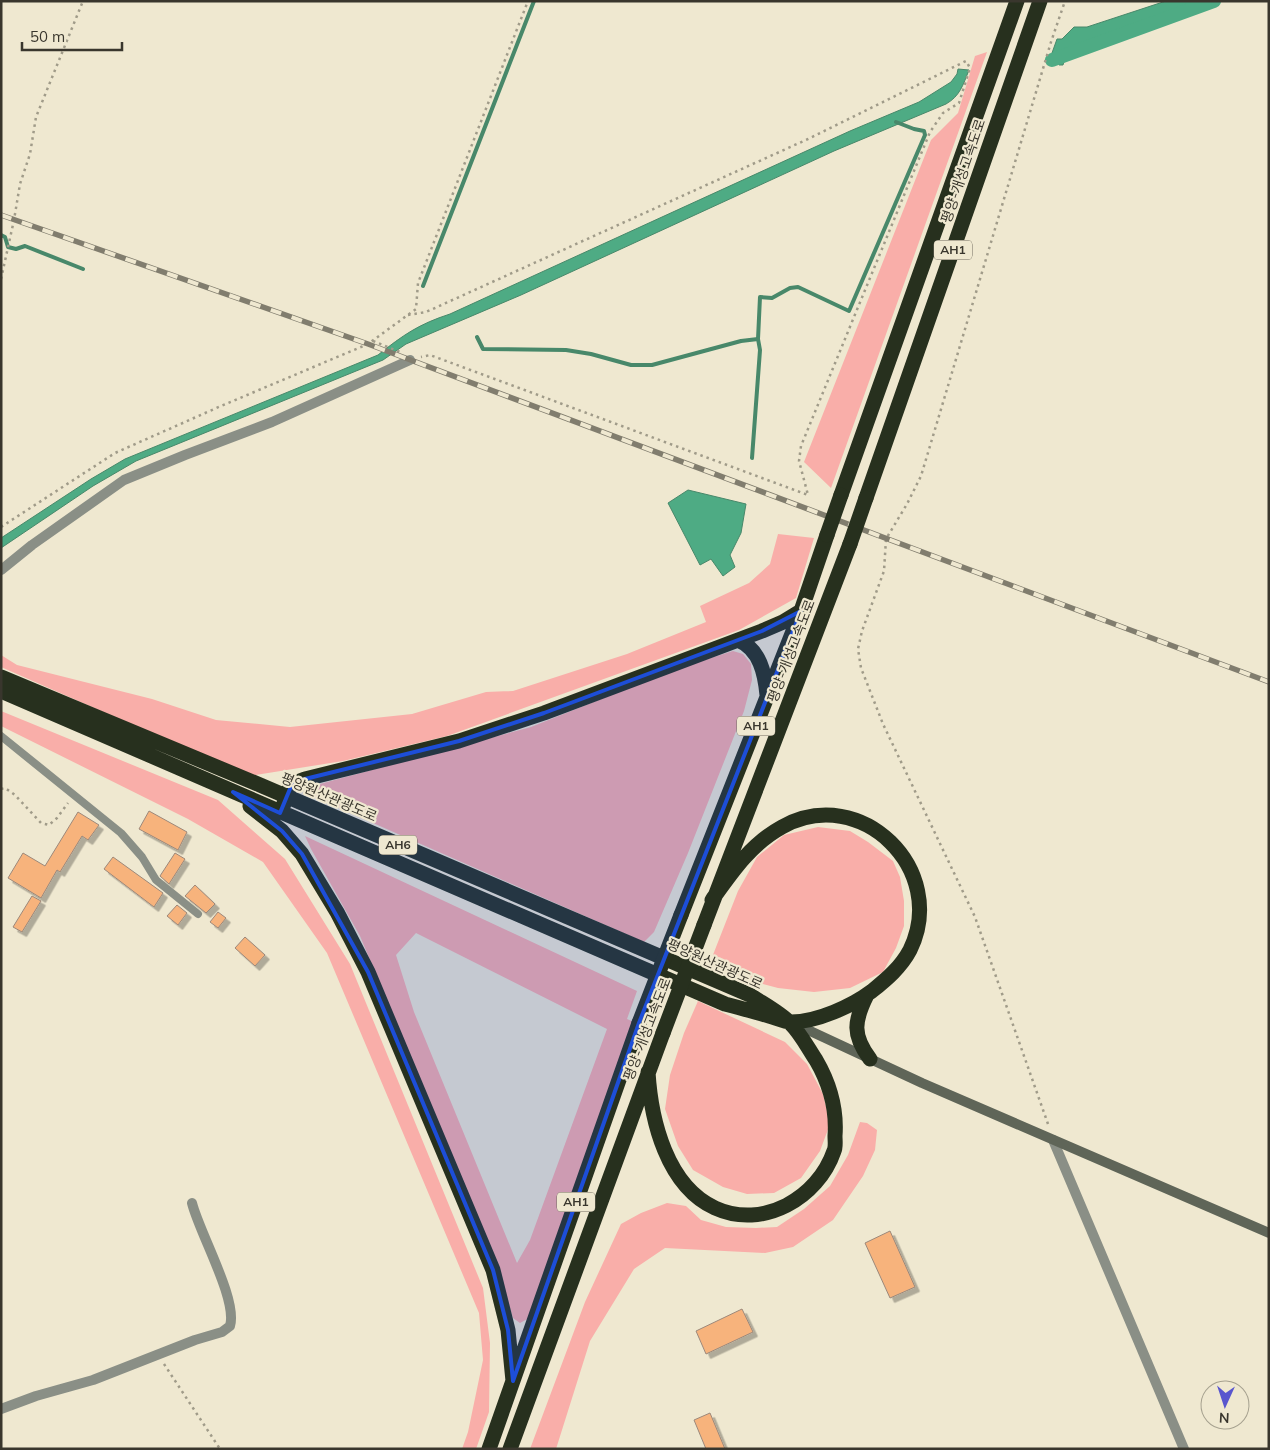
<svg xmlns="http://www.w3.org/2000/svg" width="1270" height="1450" viewBox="0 0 1270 1450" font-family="Mulish,'Noto Sans KR',sans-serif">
<defs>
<filter id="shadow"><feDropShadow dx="4.5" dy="4.5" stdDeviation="0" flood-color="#0004"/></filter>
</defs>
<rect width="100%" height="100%" fill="#efe8d0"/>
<path fill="#f9aea9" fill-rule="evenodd" d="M987 52 831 488 804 462 931 140 958 113 975 56Z
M778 534 814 538 796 598 739 630 447 736 343 761 249 776 1 667V655L17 665 152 699 216 720 290 727 412 714 486 692 513 691 627 654 706 622 700 606 749 583 770 564Z
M733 651 743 654 751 664 752 680 744 711 688 853 654 932 644 942 307 794 305 788 531 727 679 668Z
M1 711 218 800 285 859 350 964 483 1288 490 1343 489 1412 476 1449H462L468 1432 483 1360 479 1313 327 953 263 862 188 819 1 726Z
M818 827 850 831 868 842 893 861 900 877 904 901V926L896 948 883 972 850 988 814 992 778 988 748 980 709 965 738 891 757 857 784 835Z
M305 836 637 991 627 1019 634 1022 531 1317 520 1323 513 1318 493 1254 360 936 311 849ZM416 933 607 1029 530 1240 517 1263 414 1012 396 955Z
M698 1001 785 1042 807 1064 823 1094 830 1124 820 1151 801 1178 774 1193 747 1194 723 1187 693 1170 678 1146 665 1109 670 1075 684 1033Z
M860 1122 867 1123 877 1130 875 1150 863 1176 833 1220 793 1247 765 1253 665 1248 634 1269 590 1341 556 1449H530L585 1302 621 1224 641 1213 667 1203 686 1206 701 1220 726 1227 756 1228 777 1227 804 1209 830 1186 848 1155Z"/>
<path fill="#4eab84" stroke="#48886a" d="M1166 1H1215L1081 45 1067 51 1063 65H1059L1061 52 1052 53 1057 39H1062L1074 27H1087Z
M958 69 969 70C963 85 960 96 946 104L834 151 521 295 406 344 383 360 136 461 93 486 1 548V538L91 479 125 459 378 355C403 335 419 324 450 314L850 131 919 102 951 82 957 74Z
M688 490 746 504 741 533 730 555 735 567 723 576 711 559 700 565 668 503Z"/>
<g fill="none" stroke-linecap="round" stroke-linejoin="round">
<path stroke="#48886a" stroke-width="4" d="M1 235 5 237 8 247 16 249 25 246 83 269
M423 286 534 1
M477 337 483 349 566 350 591 354 631 365H652L741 341 758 339
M752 458 760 350 758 339 760 297 772 298 790 288 798 287 849 311 925 135 924 131 914 129 896 122"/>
<path stroke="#4eab84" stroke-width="14" d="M1052 60 1214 1"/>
</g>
<path fill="#f7b37c" stroke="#9c887a" filter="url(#shadow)" d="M149 811 187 832 178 850 139 829Z
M78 812 99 825 88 840 82 836 60 872 57 870 41 898 8 878 23 853 45 866Z
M175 853 185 859 169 884 160 876Z
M113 857 163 893 154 907 104 869Z
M195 885 215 904 206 913 185 896Z
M32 896 41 901 22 932 13 927Z
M177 905 187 913 178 925 167 916Z
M218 912 226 918 218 928 210 922Z
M245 937 265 955 255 966 235 948Z
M890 1231 915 1287 890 1298 865 1243Z
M742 1309 753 1332 706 1354 696 1331Z
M710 1413 725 1449H706L694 1420Z"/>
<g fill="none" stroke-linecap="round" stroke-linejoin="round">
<path stroke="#a09b89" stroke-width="2.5" stroke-dasharray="2.5 4" stroke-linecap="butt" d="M1 279 14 220 20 184 30 154 36 117 83 1
M408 315 426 312 808 139 966 61 970 68 959 103 943 113 930 132 801 446 799 461 808 495 430 355 421 357
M373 341 400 352
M1 527 115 453 221 406 368 344 416 309 418 283 528 1
M1 789 5 788 15 795 41 823 49 825 57 818 68 803
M1048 1124 975 917 883 724 861 668 858 649 862 631 884 571 886 539 907 504 921 476 1051 42 1065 1
M164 1364 220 1449"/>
<path stroke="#8a8f86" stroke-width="8" d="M1 736 121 833 142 857 156 880 198 914"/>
<path stroke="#8a8f86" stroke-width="10" d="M1 570 32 545 124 480 185 455 272 422 410 360
M1053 1140 1184 1449
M1 1409 36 1396 93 1380 195 1340 222 1332 230 1326C238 1300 199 1232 192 1203"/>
<path stroke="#5f6558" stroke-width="10" d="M793 1023 922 1083 1269 1233"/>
<path stroke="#27301e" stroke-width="15" d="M841 495 1017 1
M866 498 1040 1
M738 640C760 649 765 674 767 695
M1 677 260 785 750 995C762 1003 781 1013 790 1023 801 1034 808 1048 816 1060 830 1084 837 1109 835 1136 835 1141 836 1147 834 1151 818 1198 763 1230 715 1208 667 1186 651 1121 648 1072
M1 691 725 1004C740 1008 755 1012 769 1016 776 1018 784 1022 791 1022 817 1022 852 1006 872 991 887 979 901 967 910 950 949 870 861 783 782 827 751 844 732 872 712 900
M284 804 285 796 292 784 305 779 459 741 544 713 762 631 783 622 801 611
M250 806 282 831 302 854 337 912 368 972 493 1270 508 1330 513 1381
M681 915 801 611 827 535
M704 925 850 544
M867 995C854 1021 852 1035 870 1059
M489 1449 639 1023
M510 1449 663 1033"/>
<g stroke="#817d6e" stroke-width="5.5">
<path id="rail" d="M1 215 368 344 1269 682"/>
</g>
<use href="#rail" stroke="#efe8d0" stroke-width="4" stroke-dasharray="11" stroke-linecap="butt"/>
<path stroke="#27301e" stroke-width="15" d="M827 535 841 495
M850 544 866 498
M639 1023 681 915
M663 1033 704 925"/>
</g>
<path fill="#1d4ed8" fill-opacity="0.2" stroke="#1d4ed8" stroke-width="4" stroke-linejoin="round" d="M801 611 639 1023 513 1381 508 1330 493 1270 368 972 302 854 282 831 233 792 280 813 292 784 305 779 459 741 544 713 762 631Z"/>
<g text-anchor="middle" stroke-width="4.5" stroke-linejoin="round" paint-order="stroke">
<g fill="#efe8d0" stroke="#706b5e" stroke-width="1">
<rect x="934" y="240.5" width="38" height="19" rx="4"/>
<rect x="737" y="716.5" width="38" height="19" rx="4"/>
<rect x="379" y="835.5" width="38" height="19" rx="4"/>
<rect x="557" y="1192.5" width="38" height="19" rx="4"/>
</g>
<g font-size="12" font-weight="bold" fill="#39362d">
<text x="953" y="254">AH1</text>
<text x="756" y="730">AH1</text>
<text x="398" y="849">AH6</text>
<text x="576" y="1206">AH1</text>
</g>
<g font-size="14" fill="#39362d" stroke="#efe8d0">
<text transform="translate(963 171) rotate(-71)" y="5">평양-개성고속도로</text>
<text transform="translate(791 651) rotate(-69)" y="5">평양-개성고속도로</text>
<text transform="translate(329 797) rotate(23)" y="5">평양원산관광도로</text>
<text transform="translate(715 964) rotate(24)" y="5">평양원산관광도로</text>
<text transform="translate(647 1029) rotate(-69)" y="5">평양-개성고속도로</text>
</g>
</g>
<rect width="1270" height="1450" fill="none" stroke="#39362d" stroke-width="5"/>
<g transform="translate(1225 1405) rotate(183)"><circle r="24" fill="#efe8d0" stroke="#a6a18f"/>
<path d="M0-4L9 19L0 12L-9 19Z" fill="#5956ce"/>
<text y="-8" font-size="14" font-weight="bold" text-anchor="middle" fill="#39362d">N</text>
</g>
<path d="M22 42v8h100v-8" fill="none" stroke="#39362d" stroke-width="2.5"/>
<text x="30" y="42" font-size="15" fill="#39362d" stroke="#efe8d0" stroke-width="4" paint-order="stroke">50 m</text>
</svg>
